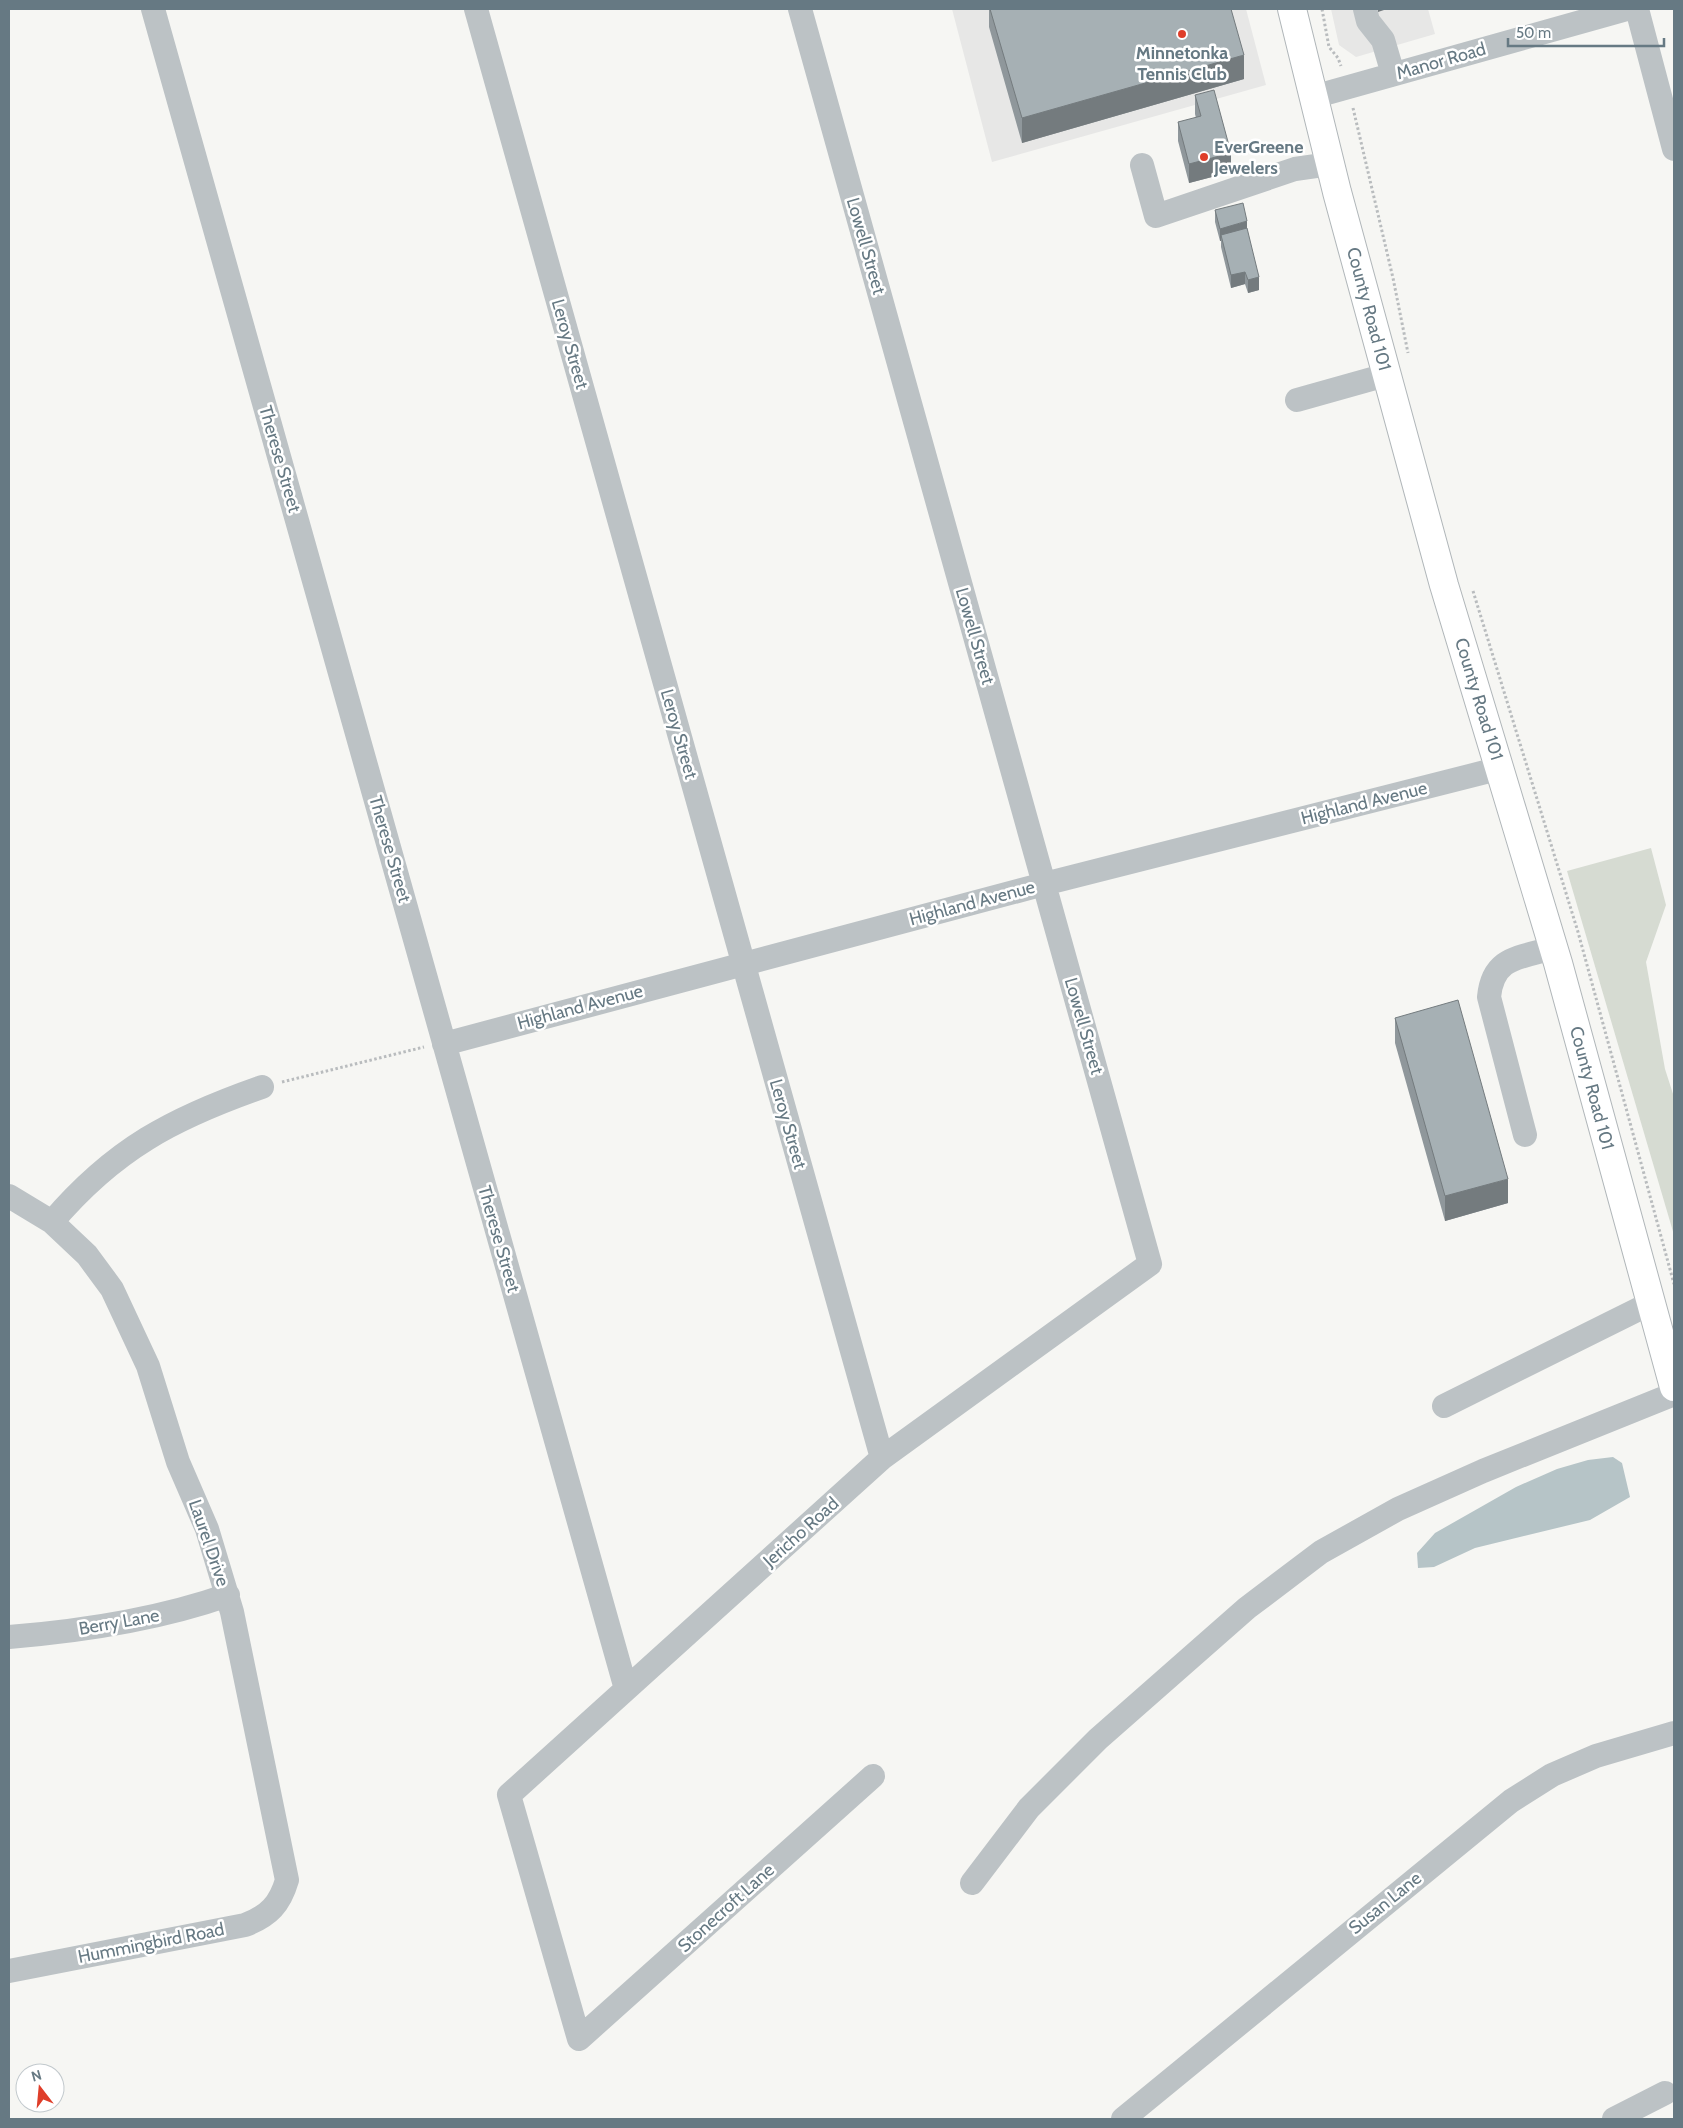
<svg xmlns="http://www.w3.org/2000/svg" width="1683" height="2128" viewBox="0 0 1683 2128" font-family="Cabin,sans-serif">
<rect width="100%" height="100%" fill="#f6f6f3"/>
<path fill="#e7e7e6" d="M952 9H1246L1266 85 992 162Z
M1331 9H1428L1435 34 1356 57 1339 45Z"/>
<path fill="#d6dbd2" d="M1651 848 1666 905 1646 962 1665 1069 1674 1097V1235L1567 871Z"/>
<path fill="#b6c4c7" d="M1613 1457 1622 1463 1630 1497 1590 1520 1475 1548 1434 1567 1418 1568 1417 1553 1435 1533 1516 1487 1557 1469 1588 1460Z"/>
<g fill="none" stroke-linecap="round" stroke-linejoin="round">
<g stroke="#b0b6b9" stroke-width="30">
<path id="major" d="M1292 9 1337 192 1444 585 1558 963 1674 1387"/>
</g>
<path stroke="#b9bcbe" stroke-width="3" stroke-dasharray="2.5 2.5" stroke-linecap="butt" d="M1322 9 1329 47 1338 58 1341 66
M1353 108 1393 278 1408 353
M1473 591 1578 932 1674 1284
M282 1082 424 1047"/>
<path stroke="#bcc2c5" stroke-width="24" d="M153 9 626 1689
M476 9 882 1458
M800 9 1150 1264 882 1458 509 1795 579 2039 873 1776
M1365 9 1368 21 1383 40 1393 74
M1637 9 1674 149
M1313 97 1627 9
M1142 165 1156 216 1295 169 1330 164
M1297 400 1386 375
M444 1044 1044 884 1501 768
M1525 1135 1489 997C1493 956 1520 958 1553 948
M9 1196 52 1222 87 1255 112 1289 148 1366 178 1462 207 1529 232 1612 287 1880C280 1904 269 1916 245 1925L9 1971
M52 1222C114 1149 173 1118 262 1087
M1444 1406 1651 1303
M9 1637C83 1631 157 1620 228 1595
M972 1883 1029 1808 1098 1739 1247 1608 1321 1552 1398 1509 1483 1471 1674 1394
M1123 2119 1511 1801 1552 1775 1596 1756 1674 1733
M1614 2119 1665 2093"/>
<use href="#major" stroke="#fff" stroke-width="28"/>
</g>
<path fill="#8f979b" d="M989 9H1231L1244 79 1022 143 989 27Z
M1195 95 1231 172 1189 183 1178 141V122L1196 118 1195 114Z
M1215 210 1247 231 1259 290 1248 293 1245 284 1231 288 1221 247V241H1220L1215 222Z
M1395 1018 1508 1203 1445 1221 1395 1043Z"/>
<path fill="#747b7e" d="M1378 9H1387L1378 12Z
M1244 55V79L1022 143V118Z
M1231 153V172L1189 183V164Z
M1247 221V234L1221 235V241H1220V229Z
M1245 272V284L1231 288V275Z
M1259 277V290L1248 293V280Z
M1508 1179V1203L1445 1221V1196Z"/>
<path fill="#a6b0b4" stroke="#747b7e" d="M990 9H1231L1244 55 1022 118Z
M1214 90 1231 153 1189 164 1178 122 1201 116 1195 95Z
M1243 203 1247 221 1220 229 1215 210Z
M1247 228 1259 277 1248 280 1245 272 1231 275 1221 235Z
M1458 1000 1508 1179 1445 1196 1395 1018Z"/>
<g fill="#df3e2a" stroke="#fff" stroke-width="2">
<circle cx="1182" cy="34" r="5"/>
<circle cx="1204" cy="157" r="5"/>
</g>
<g text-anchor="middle" stroke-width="5" stroke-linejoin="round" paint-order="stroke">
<g font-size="18" font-weight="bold" fill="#667983" stroke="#fff">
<text x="1182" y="59">Minnetonka<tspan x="1182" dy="21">Tennis Club</tspan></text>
<text x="1214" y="153" text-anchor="start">EverGreene<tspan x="1214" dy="21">Jewelers</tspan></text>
</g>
<g font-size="18" fill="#667983" stroke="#fff">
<text transform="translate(1441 61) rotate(-16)" y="6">Manor Road</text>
<text transform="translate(866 246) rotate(74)" y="6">Lowell Street</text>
<text transform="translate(1369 309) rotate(75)" y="6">County Road 101</text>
<text transform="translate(570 344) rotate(74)" y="6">Leroy Street</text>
<text transform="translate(280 459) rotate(74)" y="6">Therese Street</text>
<text transform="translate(975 636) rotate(74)" y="6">Lowell Street</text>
<text transform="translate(1479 699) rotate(73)" y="6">County Road 101</text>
<text transform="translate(679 734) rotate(74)" y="6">Leroy Street</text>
<text transform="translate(1364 803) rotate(-14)" y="6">Highland Avenue</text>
<text transform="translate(390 849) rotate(74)" y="6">Therese Street</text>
<text transform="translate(972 903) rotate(-15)" y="6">Highland Avenue</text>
<text transform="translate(580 1007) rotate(-15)" y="6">Highland Avenue</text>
<text transform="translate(1084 1026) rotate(74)" y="6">Lowell Street</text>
<text transform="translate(1592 1088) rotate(75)" y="6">County Road 101</text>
<text transform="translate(788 1124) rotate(74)" y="6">Leroy Street</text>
<text transform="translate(499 1239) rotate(74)" y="6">Therese Street</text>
<text transform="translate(801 1532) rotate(-42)" y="6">Jericho Road</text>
<text transform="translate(209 1543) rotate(71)" y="6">Laurel Drive</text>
<text transform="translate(119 1622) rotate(-10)" y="6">Berry Lane</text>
<text transform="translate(1385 1903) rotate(-39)" y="6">Susan Lane</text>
<text transform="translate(726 1908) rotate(-42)" y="6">Stonecroft Lane</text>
<text transform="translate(151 1943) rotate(-11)" y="6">Hummingbird Road</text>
</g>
</g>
<rect width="1683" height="2128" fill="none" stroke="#667983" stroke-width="20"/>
<g transform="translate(40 2088) rotate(344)"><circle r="24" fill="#ffffff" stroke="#c2c9cd"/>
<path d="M0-4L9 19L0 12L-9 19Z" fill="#df3e2a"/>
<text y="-8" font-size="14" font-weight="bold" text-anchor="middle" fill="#667983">N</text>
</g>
<path d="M1508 38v8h156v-8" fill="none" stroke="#667983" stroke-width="2.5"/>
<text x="1516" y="38" font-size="15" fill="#667983" stroke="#ffffff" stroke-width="4" paint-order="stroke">50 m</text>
</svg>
